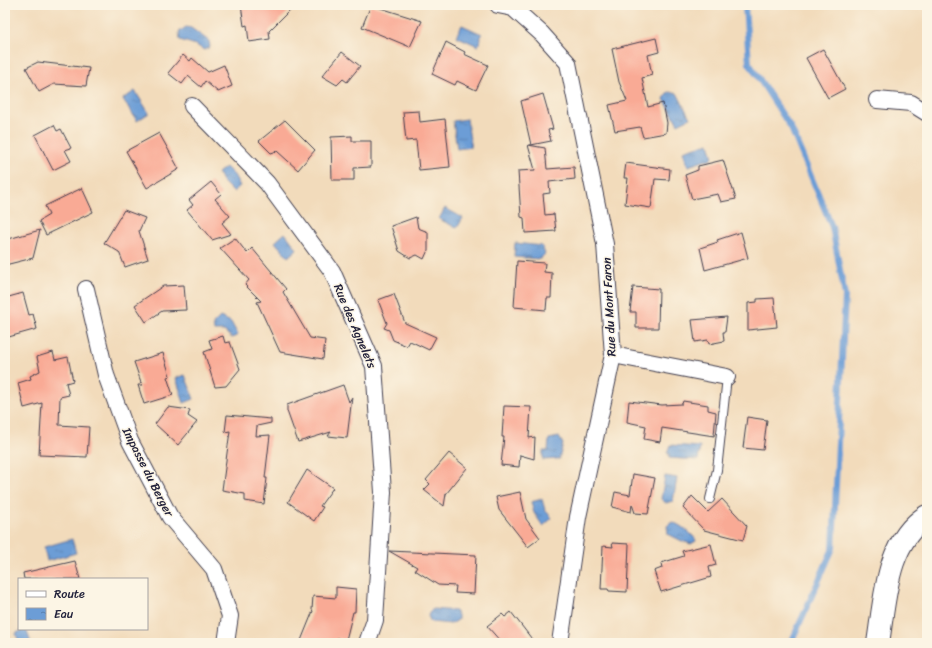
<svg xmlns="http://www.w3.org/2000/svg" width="932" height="648" viewBox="0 0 932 648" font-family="Sriracha,sans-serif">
<defs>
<pattern id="water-ripples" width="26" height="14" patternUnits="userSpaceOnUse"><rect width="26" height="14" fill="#6c9dd6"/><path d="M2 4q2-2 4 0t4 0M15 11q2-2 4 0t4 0" fill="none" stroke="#5880af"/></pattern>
</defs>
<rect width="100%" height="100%" fill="#fcf5e5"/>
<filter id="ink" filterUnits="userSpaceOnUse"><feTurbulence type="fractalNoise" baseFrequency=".025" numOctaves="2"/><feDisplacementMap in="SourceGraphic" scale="8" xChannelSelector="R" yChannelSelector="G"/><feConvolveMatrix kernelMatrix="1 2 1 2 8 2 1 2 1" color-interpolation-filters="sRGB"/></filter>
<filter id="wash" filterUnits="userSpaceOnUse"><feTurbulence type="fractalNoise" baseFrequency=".012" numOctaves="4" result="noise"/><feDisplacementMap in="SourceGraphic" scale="16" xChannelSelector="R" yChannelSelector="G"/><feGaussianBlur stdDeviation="0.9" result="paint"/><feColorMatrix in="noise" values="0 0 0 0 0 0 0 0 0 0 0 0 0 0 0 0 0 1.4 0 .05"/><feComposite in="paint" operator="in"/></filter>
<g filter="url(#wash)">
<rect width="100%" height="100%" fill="#f2dbbb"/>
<path fill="url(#water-ripples)" stroke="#476088" d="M462 25 482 34 478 46 456 36Z
M186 27 191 28 209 41 210 47 204 50 196 45 180 40 179 32Z
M135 91 149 113 137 121 123 99Z
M668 92 677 93 690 118 678 124 664 99Z
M467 119 471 147 457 149 453 121Z
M709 143 713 158 688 166 683 151Z
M226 167 234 175 240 186 233 192 222 181 218 173Z
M445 208 463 218 457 228 439 219Z
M285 233 297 249 288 257 275 242Z
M515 243 542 246 545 254 540 259 514 257Z
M220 317 231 322 238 335 232 338 224 331H214L213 324Z
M185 375 194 399 184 403 176 378Z
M559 437 563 444 559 459 543 460V451H548L549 439Z
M670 445 700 447 698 460 669 458V453H667Z
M665 476 677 478 673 501 666 503 661 499Z
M542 499 545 510 552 518 543 526 534 513 531 502Z
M672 522C679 524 696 536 696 541L691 544 682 541 668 534 667 526Z
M72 539 76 553 47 561 44 547Z
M434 609 455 611 458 615V620L451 624 431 622 428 616 430 611Z
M26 629 31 643H19L16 633Z"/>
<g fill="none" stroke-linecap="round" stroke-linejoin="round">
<path stroke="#6c9dd6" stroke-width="6" d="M745 5 749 63 791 128 832 227 845 296 833 548 791 643"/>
</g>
<g id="blocks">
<path fill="#f9aa95" d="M241 5H295L269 31 270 39 249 42 247 25 244 26Z
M371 5 422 21 410 47 362 27Z
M656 38 659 52 648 55 652 75 642 78 648 107 663 103 667 123 666 133 643 137 640 127 615 131 609 105 627 101 619 82 612 49Z
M446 42 465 52 464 54 488 65 476 90 457 81 455 85 432 74Z
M823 49 845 89 828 98 806 58Z
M342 52 360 66 347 82 343 79 337 85 322 76Z
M183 55 190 61 192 58 208 72 224 65 232 86 218 92 205 81 201 87 188 76 182 84 168 73Z
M38 62 89 68 86 86 54 84 39 92 26 68Z
M543 94 553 129 548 130 551 141 531 145 521 101Z
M419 111 420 122 445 119 450 167 419 170 416 140 406 141 403 112Z
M285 120 315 150 298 170 277 151 271 153 259 141Z
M54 125 57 131 61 129 71 148 65 150 71 161 53 170 35 135Z
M159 133 179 169 147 188 126 151Z
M352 136V141H371V167L354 168V180H332L331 137Z
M528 145 545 148 547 169 574 167 575 179 549 182 550 193 543 194 545 215 554 214 556 231 525 233 524 218 521 217 518 171 535 170Z
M723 160 736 199 721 202 718 194 692 199 685 175 698 170V166Z
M626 163 670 169 669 180 655 179 651 208 625 204 628 178H624Z
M211 182 221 194 215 199 230 216 222 223 231 234 212 240 187 210 193 205 189 200Z
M82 188 93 212 46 235 39 221 49 215 45 206Z
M124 210 145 218 139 231 148 259 125 267 119 252 104 243Z
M416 217 418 228 428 232V250L424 259 417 255 410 258 399 251 391 226Z
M40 230 33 258 5 265V240Z
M741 232 748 258 705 270 700 248 718 242 717 240Z
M235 238 247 253 252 248 286 289 283 292 310 338 325 340 323 359 280 352 257 302 261 301 245 285 249 280 220 248Z
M517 261 545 263 544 272 552 273 551 298H547L546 310 514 307Z
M184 285 186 310 162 311 146 322 135 305 163 286Z
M633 287 659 289 658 328H636V312H630Z
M23 293 29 315 33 314 37 329 5 338V298Z
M394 294 405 323 436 337 429 350 410 341 407 346 393 340 389 330 384 328 387 323 378 300Z
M774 298 777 327 748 330V303L757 302V299Z
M727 317 725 332H723L724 341 709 344 708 340 695 342 692 320Z
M223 336 225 343 230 342 240 369 226 386 215 387 204 352 212 349 209 340Z
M53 352 55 360 68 357 73 381 66 383 69 395 60 397 59 425 89 427 87 457 39 455 42 403 24 408 18 383 31 379 30 376 40 371 37 357Z
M163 353 170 376 167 377 173 395 144 404 138 385H142L134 362Z
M343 385 349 402 352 397 347 438 328 436 331 432 298 442 287 411V405Z
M629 401 662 405 682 404 683 401 708 405V410L716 412 714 436 662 428 660 442 644 439 646 426 627 422Z
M504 406 531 407 529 438 535 437 534 459 520 455 519 467 501 465 504 437H502Z
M168 407 190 410 188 416 197 422 178 445 155 424Z
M227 415 271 419V423L257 426 256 436 270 435 265 478H267L264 504 245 501V494L222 490 230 431 225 432Z
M747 417 767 420 763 450 743 448Z
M449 453 467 468 446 494 444 506 424 490 430 484 426 480Z
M307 470 333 488 320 506 323 507 314 521 288 502Z
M633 474 655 478 648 514 635 513 632 504 631 512 612 507 615 492 630 495Z
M520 492 526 519 540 538 528 547 499 510 496 497Z
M692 496 708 512 722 499 747 526 743 540 704 530 683 508Z
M612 543 629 544 627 592 609 591 608 589H601L603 546 613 547Z
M711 544 716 565 709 567 711 577 661 592 654 571 662 568 661 563 684 556 682 551Z
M389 551 476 555 474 594 455 593 456 586 438 585 415 570 417 567Z
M75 561 80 579H24L23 573Z
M336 587 356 589 355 612H353L346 640 337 638 335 643H300L313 611 312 610 313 596 336 598Z
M511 612 535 643H502L487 626 502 614 505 617Z"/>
</g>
</g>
<g filter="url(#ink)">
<use href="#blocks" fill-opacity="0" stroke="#413e4e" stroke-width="1"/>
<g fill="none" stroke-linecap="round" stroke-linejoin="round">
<g stroke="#413e4e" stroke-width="10">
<path id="lane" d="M710 499 717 470 727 377"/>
</g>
<g stroke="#413e4e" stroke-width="18">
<path id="street" d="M498 5 513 8 542 34 568 63 605 244 613 355 578 517 560 643
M877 100 911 103 927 113
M192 106 267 183 332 271 374 366 383 492 375 620 367 643
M86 289 106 375 130 441 170 517 214 569 230 616 226 643
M613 355 727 377"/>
</g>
<g stroke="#413e4e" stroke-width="24">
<path id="secondary" d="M878 643C885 600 886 542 927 516"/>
</g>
<use href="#lane" stroke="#fff" stroke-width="8"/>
<use href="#street" stroke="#fff" stroke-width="16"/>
<use href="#secondary" stroke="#fff" stroke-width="22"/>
</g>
</g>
<g text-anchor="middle" stroke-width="3" stroke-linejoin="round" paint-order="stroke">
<g font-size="12" fill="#22223b" stroke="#fcf5e5">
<text transform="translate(609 307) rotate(-93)" y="4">Rue du Mont Faron</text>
<text transform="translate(355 326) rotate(67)" y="4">Rue des Agnelets</text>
<text transform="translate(148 472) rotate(63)" y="4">Impasse du Berger</text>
</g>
</g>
<rect width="932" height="648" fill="none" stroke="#fcf5e5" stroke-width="20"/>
<rect x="18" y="578" width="130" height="52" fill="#fcf5e5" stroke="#a5a1a1"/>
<rect x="26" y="591" width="20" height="6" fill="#ffffff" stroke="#a5a1a1"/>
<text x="54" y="598" font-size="12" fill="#22223b">Route</text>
<rect x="26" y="608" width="20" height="12" fill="url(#water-ripples)" stroke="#a5a1a1"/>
<text x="54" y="618" font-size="12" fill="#22223b">Eau</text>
</svg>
